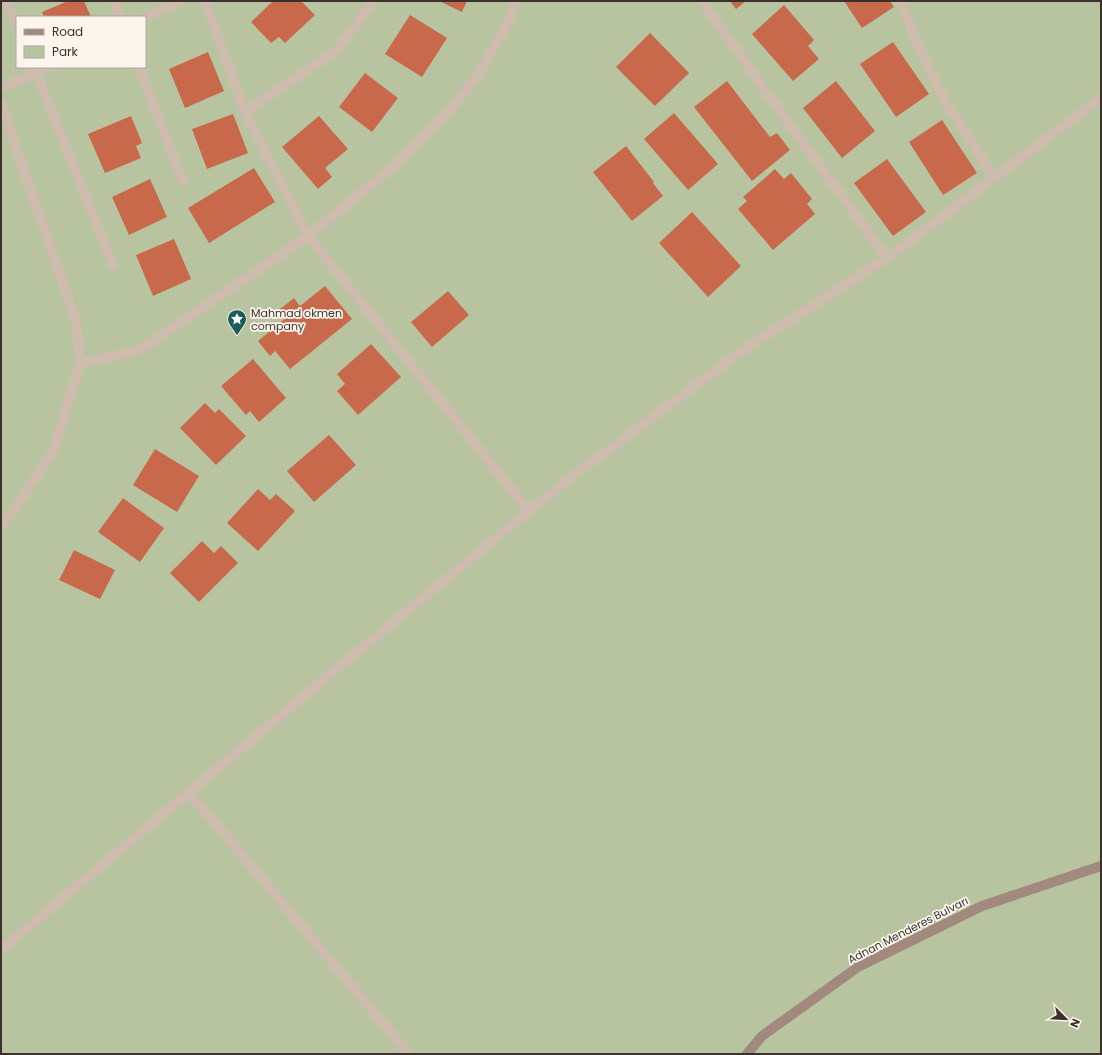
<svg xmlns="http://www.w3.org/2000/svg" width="1102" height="1055" viewBox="0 0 1102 1055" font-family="Poppins,sans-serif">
<rect width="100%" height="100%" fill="#f4ebe1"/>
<path fill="#b8c4a0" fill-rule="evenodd" d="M1 1H1101V1054H1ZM17 17H145V67H17Z"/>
<path fill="#c8694b" d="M68 1H84L91 17H44L42 12Z
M273 1H301L315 15 285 43 279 37 271 43 251 22Z
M439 1H467L462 12Z
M730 1H746L736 9Z
M844 1H890L894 7 862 28Z
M784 5 814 40 808 46 819 59 793 81 752 34Z
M410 15 447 38 422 77 385 54Z
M650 33 689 73 655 106 616 67Z
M893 42 929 94 896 117 860 64Z
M208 52 224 91 185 108 169 69Z
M365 73 398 98 372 132 339 107Z
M727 81 770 137 777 133 790 150 752 181 694 107Z
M836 81 875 131 842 158 803 108Z
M674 113 718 164 688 190 644 139Z
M233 114 248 153 207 169 192 129Z
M131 116 142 143 136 146 141 158 105 173 88 134Z
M319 116 348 149 325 168 332 177 318 189 282 147Z
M942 120 977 173 943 195 909 142Z
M626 146 654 182 653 183 663 196 632 221 593 172Z
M887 159 926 212 893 236 854 183Z
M254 168 275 202 209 243 188 208Z
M775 169 784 179 791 173 812 199 807 204 815 214 773 250 738 209 747 201 743 197Z
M150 179 167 217 129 235 112 197Z
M692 212 741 266 708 297 659 243Z
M174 239 191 279 153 296 136 255Z
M325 286 352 319 290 369 275 351 270 356 258 341 287 317 280 309 294 298 300 306Z
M448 291 469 315 432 347 411 322Z
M371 344 401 377 358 415 337 391 345 384 337 374Z
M253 359 286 398 259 422 250 411 246 415 221 386Z
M205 403 215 413 219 409 246 436 216 465 180 428Z
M329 435 356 465 314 502 287 471Z
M155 449 199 476 177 512 133 485Z
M258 489 270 500 276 494 295 511 258 551 227 523Z
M123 498 164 528 140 562 98 532Z
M202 541 214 553 221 546 238 563 199 602 170 573Z
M74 550 115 570 100 599 59 580Z"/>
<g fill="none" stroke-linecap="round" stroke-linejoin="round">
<path stroke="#cdbbac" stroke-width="10" d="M6 1 17 26
M115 1 120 17
M205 1 245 112 308 236 529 511
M702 1 772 100 887 258
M901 1 915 38 943 97 994 178
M145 18 180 1
M34 67 113 265
M139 67 183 181
M1 88 49 67
M1 104 76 321 80 363 54 449 11 514 1 526
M245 112 337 51 373 1
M80 363 119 355 143 348 308 236 393 167 448 112 478 76 509 21 516 1
M189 792 409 1054
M1 950 329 675 561 485 739 353 887 258 1101 98"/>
<path stroke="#a18a7d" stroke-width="10" d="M747 1054 762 1036 858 967 982 906 1101 866"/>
</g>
<defs>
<g id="sight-pin" transform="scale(1)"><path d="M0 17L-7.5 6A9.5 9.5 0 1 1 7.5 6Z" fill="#1f5a5e" stroke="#fbf5ee"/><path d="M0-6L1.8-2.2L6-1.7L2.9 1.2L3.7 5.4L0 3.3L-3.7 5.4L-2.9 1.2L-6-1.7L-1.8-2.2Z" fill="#fff"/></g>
</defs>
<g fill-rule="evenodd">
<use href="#sight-pin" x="237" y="319"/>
</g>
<g text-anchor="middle" stroke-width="3.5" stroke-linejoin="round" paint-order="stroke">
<g font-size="11" fill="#3b302b" stroke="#fbf5ee" text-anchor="start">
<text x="251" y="317">Mahmad okmen<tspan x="251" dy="13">company</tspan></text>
</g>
<g font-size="11" fill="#3b302b" stroke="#fbf5ee">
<text transform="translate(908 930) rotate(-27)" y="4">Adnan Menderes Bulvarı</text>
</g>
</g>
<rect width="1102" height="1055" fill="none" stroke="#3b302b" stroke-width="4"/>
<rect x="16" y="16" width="130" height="52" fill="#fbf5ee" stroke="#aea6a0"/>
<rect x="24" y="29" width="20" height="6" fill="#a18a7d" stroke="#aea6a0"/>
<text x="52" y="36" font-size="12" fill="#3b302b">Road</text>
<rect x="24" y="46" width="20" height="12" fill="#b8c4a0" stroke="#aea6a0"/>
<text x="52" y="56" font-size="12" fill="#3b302b">Park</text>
<g transform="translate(1066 1019) rotate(114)" stroke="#fbf5ee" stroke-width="3" paint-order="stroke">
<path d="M0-3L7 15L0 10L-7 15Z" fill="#3b302b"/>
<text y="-6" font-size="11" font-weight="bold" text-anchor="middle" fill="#3b302b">N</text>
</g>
</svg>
